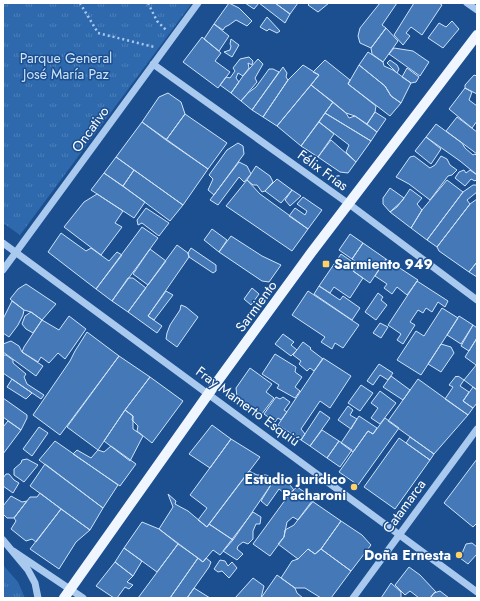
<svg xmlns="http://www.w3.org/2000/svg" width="480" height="601" viewBox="0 0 480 601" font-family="Jost,sans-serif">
<defs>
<pattern id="park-tufts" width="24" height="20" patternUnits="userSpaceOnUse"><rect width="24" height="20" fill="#2e69ad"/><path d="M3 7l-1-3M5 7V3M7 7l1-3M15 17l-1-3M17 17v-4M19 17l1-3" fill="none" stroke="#4d80b9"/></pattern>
</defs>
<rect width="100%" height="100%" fill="#1b4f8f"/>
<path fill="url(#park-tufts)" d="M3 3H192L20 235 3 223Z
M3 565 18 582 25 598H3Z"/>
<path fill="#4478b7" stroke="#cfe3fa" d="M229 3 239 8 252 21 247 26 236 20 229 25 225 27 223 30 214 24Z
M245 3H259L254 9Z
M259 3H275L290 14 285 23Z
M275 3H298L290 14Z
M310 3H329L318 12 308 5Z
M380 3H397L382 25 386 28 371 48 360 43 358 36 360 28Z
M414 3H439L442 5 422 35 411 27 406 33 410 36 403 45 394 35Z
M267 17 280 31 277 33 269 29 267 31 260 27Z
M452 21 459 29 443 48 428 38 439 23 446 27Z
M214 24 229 36 219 51 204 39Z
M386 28 398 41 383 62 372 54 371 48Z
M202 37 221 53 215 61 230 72 218 88 183 62Z
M231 39 239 45 232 57 224 52 230 50 231 46 230 44Z
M394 48 413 51 429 62 420 76 389 54Z
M368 52 383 62 384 66 393 70 411 83 401 103 391 96 385 86 359 65Z
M249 57 253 61 252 65 248 63 249 68 243 76 238 73 236 78 239 82 231 93 220 85 226 77 230 78 235 71 233 68 240 59Z
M258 59 263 64 255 78 257 82 241 101 231 93 243 76Z
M325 60 350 80 348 84 376 106 375 112 367 124 355 116 346 113 311 85 319 75 313 72Z
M390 60 397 65 399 69 397 73 387 63Z
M303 65 319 75 277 126 263 117 288 80Z
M359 65 385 86 391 96 401 103 390 116 348 84Z
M283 67 287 73 286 77 288 80 263 117 252 110Z
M407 68 419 77 416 82 411 83 402 77Z
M269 69H273L279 72 252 110 241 101 248 93 256 87Z
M474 75 477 76V94L465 88V85Z
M311 85 333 102 301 146 277 126Z
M465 88 472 92 469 100 477 106V121L472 128 449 109Z
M168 93 181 102 185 114 166 140 142 122 159 97Z
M333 102 346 113 349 118 355 116 377 132 371 141 325 113Z
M375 112 386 119 377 132 367 124Z
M325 113 371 141 356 162 346 152 349 145 319 122Z
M185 114 227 143 208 169 166 140Z
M457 117 477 132V154L446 131Z
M142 122 208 169 183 205 116 157Z
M319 122 334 134 318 157 301 146Z
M436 124 462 143 465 148 473 155 475 154 477 156V173L476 174 460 161 426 137Z
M426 137 441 149 431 164 415 151Z
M331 140 356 162 348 173 340 172 318 157Z
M238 143 243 146 244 154 214 195 208 190 213 179 209 175 227 150Z
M414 156 430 168 435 165 441 156 447 159 450 165 457 170 452 175 448 176 430 200 409 184 396 177 410 157Z
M116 157 134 170 123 186 104 173Z
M239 162 247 166 251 174 244 182 239 177 218 205 210 200Z
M256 166 270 176 273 182 265 191 262 192 257 185H253L247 180Z
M134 170 183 205 170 221 123 186Z
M464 170 466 173 470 170 477 175V179L475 181 471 179 465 186 455 178 459 172Z
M104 173 145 202 134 218 91 190Z
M277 179 292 190 281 203 265 191Z
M247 180 260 194 308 229 292 251 226 206Z
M447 180 463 192 427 240 411 228 422 210Z
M473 185H477V192L467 200 470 204 437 247 427 240 463 192Z
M390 188 404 198 397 207 390 212 383 204V198Z
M410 189 422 198 417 204 422 210 411 228 390 212 402 201Z
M292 190 301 196 290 206 285 200Z
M97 194 123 211 115 223 122 227 101 255 64 227 84 202Z
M303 197 322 210 308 229 289 216 295 208 305 215 307 211 297 204Z
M477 199V262L469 272 439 251 437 247 470 204Z
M146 208 169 223 159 236 142 223 138 225 137 220Z
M142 227 158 238 112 301 96 289Z
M212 229 227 240 219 252 204 240Z
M61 233 86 251 91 248 109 261 117 252 122 255 96 289 48 252Z
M350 234 363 243 352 259 339 250Z
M231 236 262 256 281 265 269 282 262 281 219 252Z
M363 243 386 259 370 283 353 271 358 263 352 259Z
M177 245 188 253 189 257 148 316 162 326 157 333 128 312Z
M191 248 216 265V271L213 273 189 257 188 253Z
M150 249 166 261 148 285 133 274Z
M341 254 357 265 353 271 363 278 350 298 334 287 330 293 319 286Z
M386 259 418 280 407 295 397 287 392 294 384 288 387 284 375 276Z
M477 262V277L469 272Z
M128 278H133L146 288 128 312 112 301Z
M417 281 448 301 445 307 438 302 432 312 426 308 423 313 418 310 410 322 415 325 403 344 397 340 401 334 388 325Z
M26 284 56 304 42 320 31 312 24 310 10 299 18 289Z
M319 286 340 300 343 296 360 308 352 320 314 294Z
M252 288 259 294 251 305 244 299Z
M166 291 173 295 154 320 148 316Z
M308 291 359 325 343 348 335 343 332 349 321 342 325 337 292 315Z
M378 293 383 297 381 300 387 305 376 320 365 312Z
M12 301 24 310 23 315 18 325 9 337 3 333V319Z
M181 305 186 307 198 317 177 347 166 339 167 333 170 325 180 310Z
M442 308 458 318 421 375 397 360 416 331 424 336Z
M31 312 42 320 33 333 26 329 22 324 25 316Z
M69 316 86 329 65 359 58 353 49 363 41 357 38 362 22 352 24 347 42 320 59 330Z
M459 316 473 325 461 344 447 335Z
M380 323 388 327 381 338 373 333Z
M473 325 477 328V338L469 351 461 346Z
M87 332 119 356 60 435 33 415 70 361 75 351Z
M283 334 294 342 291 345 297 350 291 356 275 344Z
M477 338V364L476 365 465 357Z
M11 341 19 346 22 352 43 366 36 376 3 352V344Z
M303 342 311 348 310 349 323 359 314 371 310 368 307 371 299 364 301 361 293 355Z
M441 344 451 347 454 353 441 372 428 364Z
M275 354 296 367 295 372 302 377 295 387 300 391 295 398 277 388 279 385 262 374Z
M3 355H6L13 360V363L26 374 24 377 27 384 44 395 41 399 3 373Z
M119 356 150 377 125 410 98 450 67 427Z
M323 358 351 376 330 408 320 401 301 429 305 434 301 440 278 425Z
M379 364 393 373 388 380 380 375 373 385 367 381Z
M477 364V390L464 380Z
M250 368 272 384 266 392 274 398 261 415 237 397 236 388Z
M391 376 410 390 403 400 383 387Z
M456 376 457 377 458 376 464 380 460 386 469 392 463 401 473 408 468 415 445 399 453 387 449 385Z
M150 377 183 401 152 443 137 431 138 426 132 420 133 416 125 410Z
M12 379 32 393 26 399 7 387Z
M418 379 468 415 434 454 388 421Z
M361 385 373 393 360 411 348 403Z
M473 387 477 390V403L473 408 463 401Z
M380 391 396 403 380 424 371 418 378 408 371 403Z
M276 397 280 399 283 397 290 402 284 410 287 412 281 420 278 418 275 422 264 414Z
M3 398 27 415V418L21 430 3 417Z
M348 406 353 410 350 415 357 419 351 429 338 420Z
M125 410 133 416V429L143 436 130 461 104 441Z
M320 411 330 418 310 446 301 440Z
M359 416 377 428 373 434 368 431 353 452 341 443Z
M385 418 399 428 358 485 339 472 368 431 373 434Z
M8 421 21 430 3 454V427Z
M212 425 231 439 210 468 189 454Z
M39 427 48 433 32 456 23 449Z
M322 430 339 441 327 458 310 446Z
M410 437 434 454 430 460 406 443Z
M399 438 430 460 395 509 364 487Z
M231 439 260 457 207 527 198 520 207 508 190 495Z
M55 441 118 485 103 508 39 460Z
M339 441 352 450 340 467 327 458Z
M111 446 136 464 120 486 73 454 77 450 91 458 98 450 104 452Z
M27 459 38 465 24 482 14 475V469L21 463 22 460Z
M477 459V523L473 527 444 503Z
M45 464 103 508 90 530 30 486Z
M249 471 257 475H266L275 479 233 540 209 524Z
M278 473 281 474 294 490 288 496 279 489 267 506 261 501Z
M6 474H9L14 480 19 483 13 493 3 486V478Z
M297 487 315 499 298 520 293 517 287 522 284 537 270 556 253 544 291 492Z
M40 493 61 509 36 542 32 539 26 541 11 529 16 521 14 518 30 497H37Z
M168 494 176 501 175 504 188 511 207 527 209 524 233 540 220 555 213 550 203 562 159 529 173 507Z
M11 496 22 502 27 501 14 518H7L3 514V506Z
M312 501 341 521 321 549 315 554 308 549 298 559 278 544 284 537 285 530 294 525Z
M61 509 90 530 76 542 59 569 30 549Z
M253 512 261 517 260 524H256L253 531V539L248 544 243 542 238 546 237 549 243 554 237 560 223 551Z
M341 521 362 535 371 545 351 571 321 549Z
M142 522 159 529 178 544 157 572 124 548Z
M472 543 477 547V554L468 564 460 558 466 544Z
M178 544 198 558 170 598H138Z
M124 548 142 561 133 576 115 562Z
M308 549 315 554 321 549 351 571 331 598H321L305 588H295L281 578 292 561 298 559Z
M198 558 203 562 206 558 211 562 209 567 187 598H170Z
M220 560 225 561 228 566 232 562 237 568 229 578 222 571 218 572 214 569Z
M115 562 133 576 127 582 133 585 129 589 125 587 117 598H114L96 586Z
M409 567 420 575 436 592 434 593 430 598H419L410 591 405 595 395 585Z
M277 575 295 588 297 593 303 598H261Z
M253 578 264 586 261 598H235Z
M391 583 401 592V598H381Z
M194 588 210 598H187Z
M440 591 449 598H430L434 593Z"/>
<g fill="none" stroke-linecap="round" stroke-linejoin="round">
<path stroke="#a9c9ee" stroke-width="2.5" stroke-dasharray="2 3" stroke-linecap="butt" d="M80 3 98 33 154 47
M148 3 157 21 167 31"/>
<path stroke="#a9c9ee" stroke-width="7" d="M467 3 477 10
M153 64 349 204 477 300
M3 243 477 592
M3 270 198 3
M3 540 28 570 35 583 38 598
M13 551 83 598
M353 598 477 429"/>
<path stroke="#f0f6ff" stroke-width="10" d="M64 598 209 393 311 253 477 35"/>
</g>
<g fill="#ffd166" stroke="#1b4f8f" stroke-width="1.5">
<rect x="322" y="260" width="8" height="8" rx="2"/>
<circle cx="354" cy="487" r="4"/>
<circle cx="459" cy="555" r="4"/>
</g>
<g text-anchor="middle" stroke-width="3" stroke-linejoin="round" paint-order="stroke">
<g font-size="14" fill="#cfe3fa" stroke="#1b4f8f">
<text x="66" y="63">Parque General<tspan x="66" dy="16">José María Paz</tspan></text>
</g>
<g font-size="14" fill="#fff" stroke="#1b4f8f">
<text transform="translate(90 129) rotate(-54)" y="5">Oncativo</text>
<text transform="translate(323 170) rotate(36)" y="5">Félix Frías</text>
<text transform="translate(256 306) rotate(-54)" y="5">Sarmiento</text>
<text transform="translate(248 406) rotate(36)" y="5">Fray Mamerto Esquiú</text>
<text transform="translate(404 506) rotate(-54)" y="5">Catamarca</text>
</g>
<g font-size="14" font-weight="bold" fill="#fff" stroke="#1b4f8f" text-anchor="end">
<text x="334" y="269" text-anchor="start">Sarmiento 949</text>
<text x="346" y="484">Estudio juridico<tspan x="346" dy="16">Pacharoni</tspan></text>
<text x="451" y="560">Doña Ernesta</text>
</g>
</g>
<rect width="480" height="601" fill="none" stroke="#ffffff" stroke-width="8"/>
</svg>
